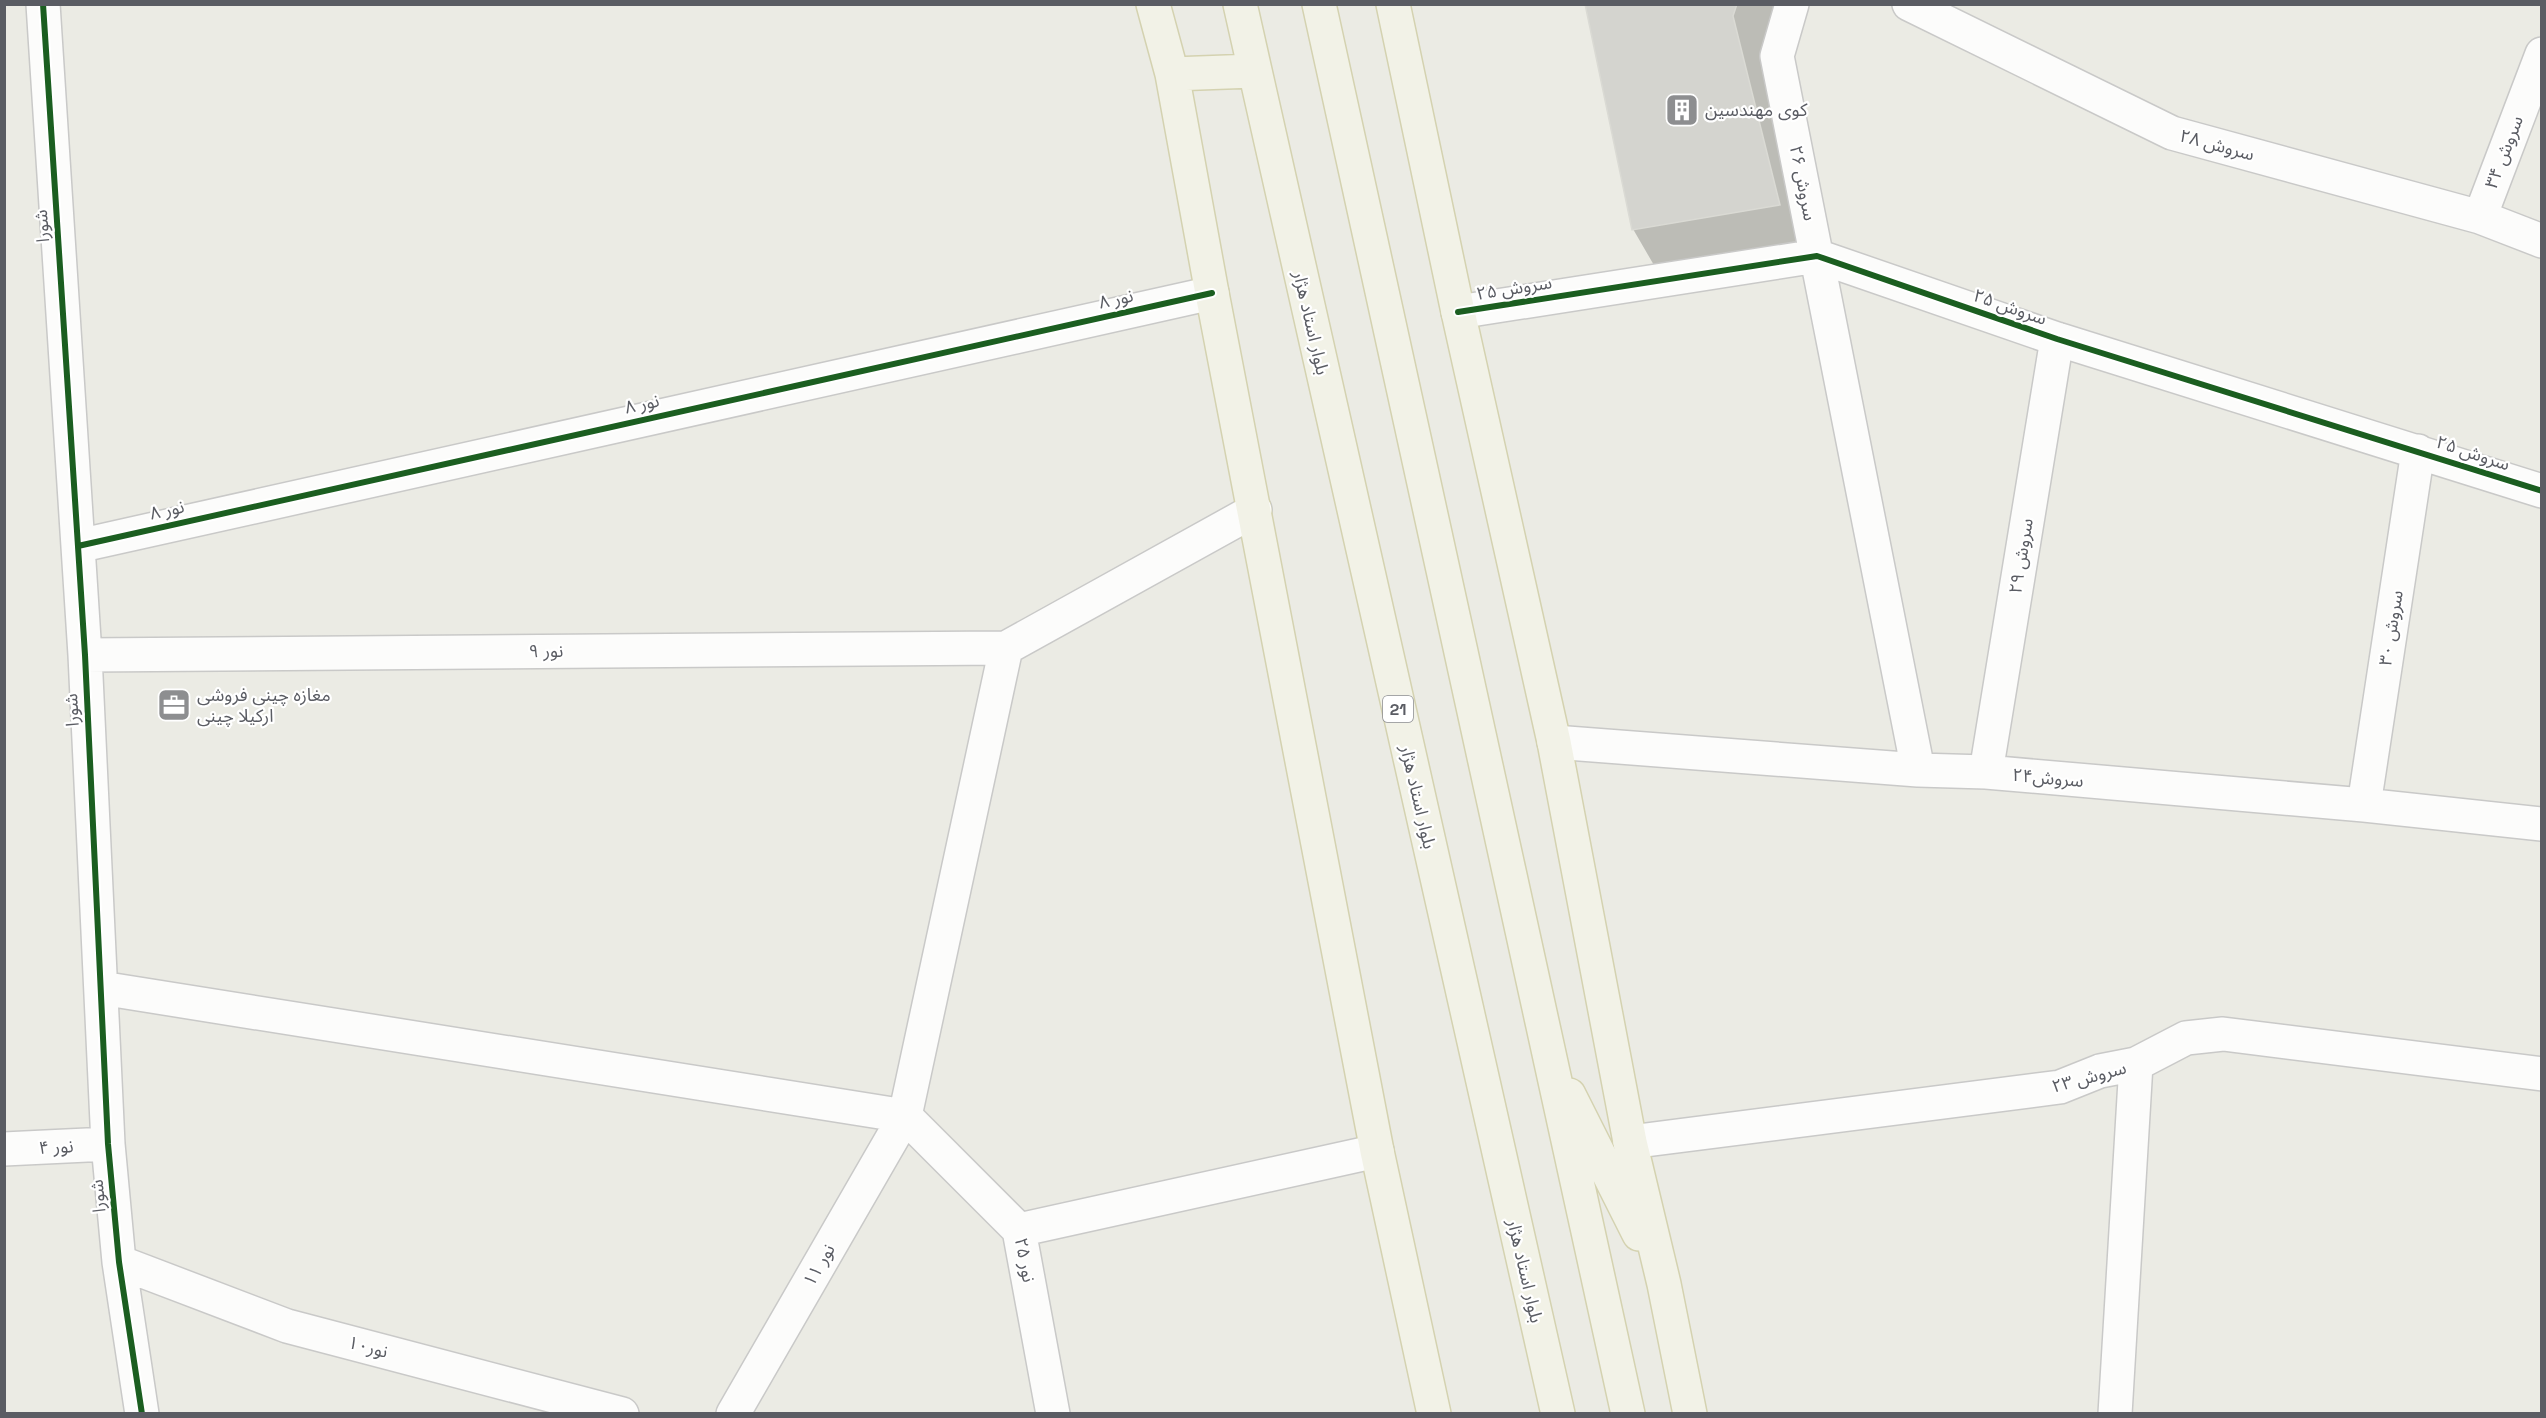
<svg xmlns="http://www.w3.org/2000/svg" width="2546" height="1418" viewBox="0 0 2546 1418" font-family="'Space Grotesk','Noto Sans Arabic',sans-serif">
<rect width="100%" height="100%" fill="#ebebe4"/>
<path fill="#0003" d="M1587 4H1782L1761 66 1807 254 1662 279 1633 229Z"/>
<path fill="#d4d4cf" stroke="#dadad4" stroke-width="1.5" d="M1585 4H1737L1733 16 1780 205 1632 230Z"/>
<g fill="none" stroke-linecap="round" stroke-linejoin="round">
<g stroke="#c9c9c8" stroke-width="36">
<path id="minor" d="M43 4 85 655 108 1144 119 1262 142 1414
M1792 4 1777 56 1918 770
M1909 4 2172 133 2480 217 2542 241
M2480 217 2542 54
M1458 312 1817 256 2057 339 2542 491
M78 546 1212 293
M85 655 1006 648
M1554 742 1918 770 1986 772 2364 805 2542 824
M1986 772 2057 339
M2364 805 2418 451
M101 988 905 1116
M905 1116 1019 1230 1053 1414
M1630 1142 2060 1087 2100 1071 2136 1064 2186 1038 2223 1034 2542 1074
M4 1149 108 1144
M1019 1230 1377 1151
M119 1262 287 1326 622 1414
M733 1414 905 1116 1006 648 1255 510
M2115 1414 2136 1064"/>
</g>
<g stroke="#d4d2b0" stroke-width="36">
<path id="major" d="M1153 4 1172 74 1212 293 1377 1151 1434 1414
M1240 4 1558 1414
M1319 4 1628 1414
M1393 4 1458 312 1554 742 1630 1142 1664 1284 1690 1414
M1172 74 1254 71
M1569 1095 1639 1234"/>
</g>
<use href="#minor" stroke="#fcfcfb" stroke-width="33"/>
<use href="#major" stroke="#f2f2e7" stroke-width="33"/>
<g stroke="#fff" stroke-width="10">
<path id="cycleway" d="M43 4 85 655 108 1144 119 1262 142 1414
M1458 312 1817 256 2057 339 2542 491
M78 546 1212 293"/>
</g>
<use href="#cycleway" stroke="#1b5e20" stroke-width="6"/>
</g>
<defs>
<g id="building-square" transform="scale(1.725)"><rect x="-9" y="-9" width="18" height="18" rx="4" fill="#8d8e90" stroke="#fff"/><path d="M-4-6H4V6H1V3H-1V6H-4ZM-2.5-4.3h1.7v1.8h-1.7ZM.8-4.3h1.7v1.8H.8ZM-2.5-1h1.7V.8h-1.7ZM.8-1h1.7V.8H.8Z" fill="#fff"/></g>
<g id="office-square" transform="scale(1.725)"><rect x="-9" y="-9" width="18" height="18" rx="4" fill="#8d8e90" stroke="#fff"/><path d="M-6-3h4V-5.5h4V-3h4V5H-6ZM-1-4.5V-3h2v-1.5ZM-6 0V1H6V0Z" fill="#fff"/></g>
</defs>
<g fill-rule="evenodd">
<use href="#building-square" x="1682" y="110"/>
<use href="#office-square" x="174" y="705"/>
</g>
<g text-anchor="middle" stroke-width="4.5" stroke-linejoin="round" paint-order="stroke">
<rect fill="#fff" stroke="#8c8d92" stroke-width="1.5" x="1383" y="696" width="30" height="26" rx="4.5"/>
<g font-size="16" font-weight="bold" fill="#5a5c63">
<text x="1398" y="715">21</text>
</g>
<g font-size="18" fill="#5a5c63" stroke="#fff" text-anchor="start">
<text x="1705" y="116">کوی مهندسین</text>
<text x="197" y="701">مغازه چینی فروشی<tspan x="197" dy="21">ارکیلا چینی</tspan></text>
</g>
<g font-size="18" fill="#5a5c63" stroke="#fff">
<text transform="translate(2217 145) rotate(15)" y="6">سروش ۲۸</text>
<text transform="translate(2504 152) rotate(-69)" y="6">سروش ۳۴</text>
<text transform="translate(1803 183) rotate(79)" y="6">سروش ۲۶</text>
<text transform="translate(42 226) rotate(-94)" y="6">شورا</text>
<text transform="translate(1514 288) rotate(-9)" y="6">سروش ۲۵</text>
<text transform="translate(1116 299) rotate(-13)" y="6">نور ۸</text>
<text transform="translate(2010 307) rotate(19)" y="6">سروش ۲۵</text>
<text transform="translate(1311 323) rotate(77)" y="6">بلوار استاد هژار</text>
<text transform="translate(642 404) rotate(-13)" y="6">نور ۸</text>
<text transform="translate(2473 453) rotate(18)" y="6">سروش ۲۵</text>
<text transform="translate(167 510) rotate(-13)" y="6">نور ۸</text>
<text transform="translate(2021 556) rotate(-81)" y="6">سروش ۲۹</text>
<text transform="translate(2391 628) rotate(-81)" y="6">سروش ۳۰</text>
<text x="546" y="657">نور ۹</text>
<text transform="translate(72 710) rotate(-93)" y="6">شورا</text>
<text transform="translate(2048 778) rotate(5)" y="6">سروش۲۴</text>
<text transform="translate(1418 797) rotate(77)" y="6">بلوار استاد هژار</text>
<text transform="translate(2089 1077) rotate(-15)" y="6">سروش ۲۳</text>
<text transform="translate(56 1147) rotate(-3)" y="6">نور ۴</text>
<text transform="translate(98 1196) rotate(-95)" y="6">شورا</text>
<text transform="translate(1025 1260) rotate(79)" y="6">نور ۲۵</text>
<text transform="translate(819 1265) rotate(-60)" y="6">نور ۱۱</text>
<text transform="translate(1525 1271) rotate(77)" y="6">بلوار استاد هژار</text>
<text transform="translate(368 1347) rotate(15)" y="6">نور۱۰</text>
</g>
</g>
<rect width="2546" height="1418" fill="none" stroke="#5a5c63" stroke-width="12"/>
</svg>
